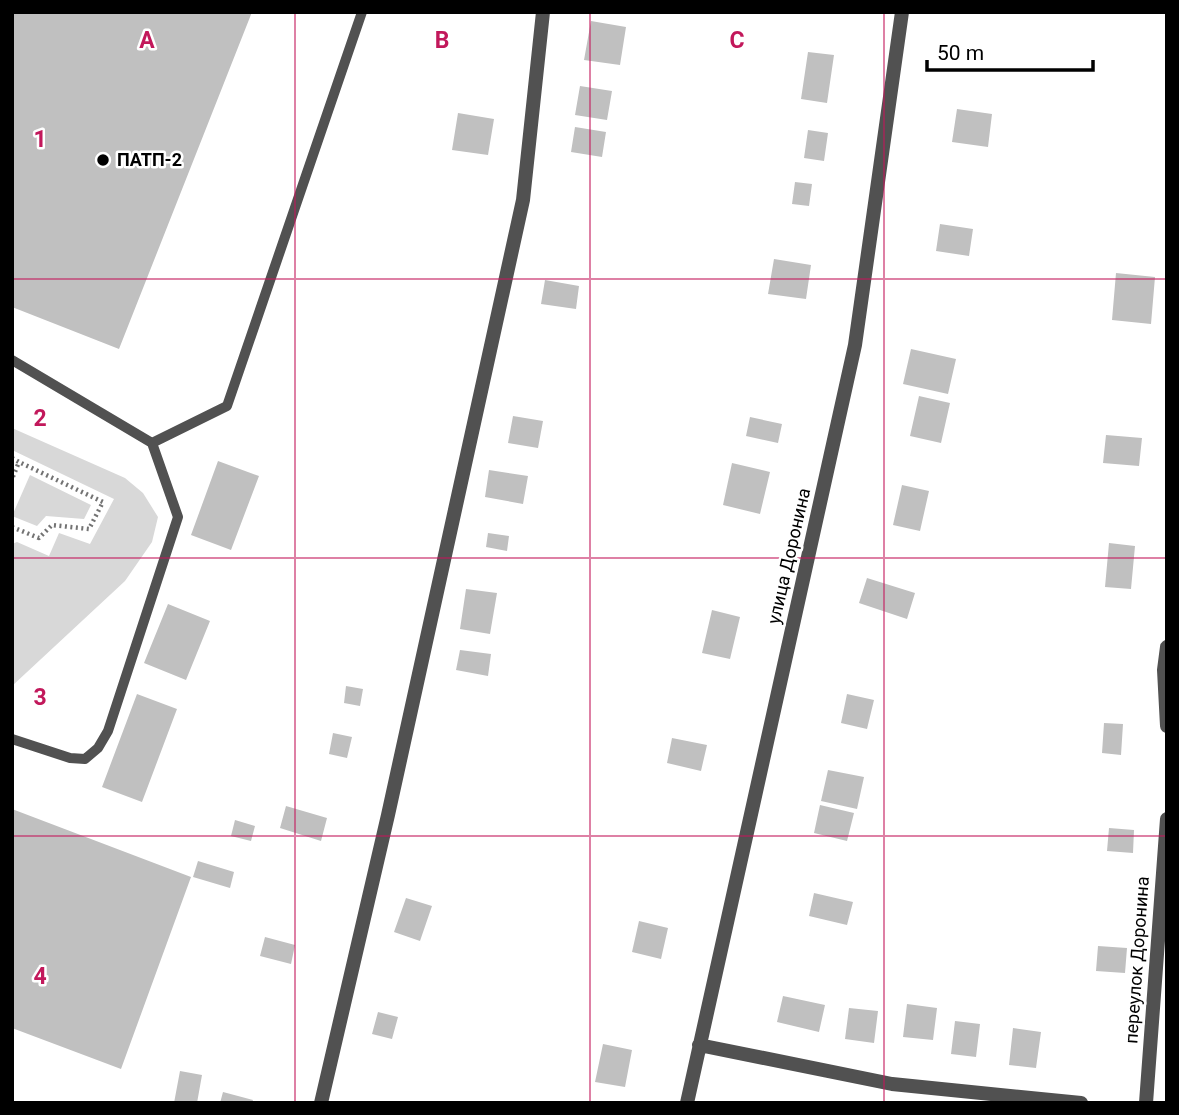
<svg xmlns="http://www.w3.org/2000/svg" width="1179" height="1115" viewBox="0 0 1179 1115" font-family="Roboto,sans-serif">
<rect width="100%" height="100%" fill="#fff"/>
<path fill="#d8d8d8" d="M12 428 125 478 143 493 158 517 152 542 125 581 12 686V544L17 542 49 556 59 533 90 544 114 499 12 450Z
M30 475 91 505 84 519 46 516 37 526 12 516Z"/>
<path fill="#c0c0c0" d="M12 12H252L119 349 12 307Z
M591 21 626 27 620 65 584 60Z
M808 52 834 55 827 103 801 99Z
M580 86 612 91 607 120 575 115Z
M957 109 992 114 988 147 952 142Z
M458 113 494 119 488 155 452 150Z
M575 127 606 132 602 157 571 152Z
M808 130 828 133 824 161 804 158Z
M795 182 812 184 809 206 792 204Z
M940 224 973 229 969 256 936 251Z
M774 259 811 265 806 299 768 294Z
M1116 273 1155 277 1151 324 1112 320Z
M545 280 579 286 576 309 541 304Z
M911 349 956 359 948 394 903 384Z
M919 396 950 403 941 443 910 436Z
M513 416 543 421 538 448 508 443Z
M750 417 782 424 778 443 746 436Z
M1106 435 1142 438 1139 466 1103 463Z
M218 461 259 476 231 550 191 535Z
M732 463 770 472 760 514 723 505Z
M489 470 528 476 523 504 485 497Z
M902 485 929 491 920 531 893 525Z
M488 533 509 536 507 551 486 547Z
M1109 543 1135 546 1131 589 1105 587Z
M867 578 915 593 907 619 859 603Z
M466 589 497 593 490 634 460 629Z
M168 604 210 621 186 680 144 663Z
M712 610 740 617 730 659 702 653Z
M460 650 491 654 488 676 456 670Z
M346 686 363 689 360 706 344 703Z
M137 694 177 709 142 802 102 787Z
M847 694 874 700 867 729 841 723Z
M1104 723 1123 724 1121 755 1102 753Z
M333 733 352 737 347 758 329 754Z
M672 738 707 745 701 771 667 763Z
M828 770 864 777 857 809 821 801Z
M820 805 854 813 847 841 814 833Z
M286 806 327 818 321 841 280 828Z
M12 809 191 877 121 1069 12 1028Z
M235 820 255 826 251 841 231 836Z
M1109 828 1134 830 1133 853 1107 851Z
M198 861 234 872 230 888 193 877Z
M814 893 853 902 847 925 809 916Z
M406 898 432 906 420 941 394 932Z
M639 921 668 928 661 959 632 952Z
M265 937 295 945 291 964 260 956Z
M1098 946 1127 948 1125 973 1096 971Z
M783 996 825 1005 819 1032 777 1022Z
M907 1004 937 1008 933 1040 903 1037Z
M849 1008 878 1011 874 1043 845 1039Z
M378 1012 398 1017 392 1039 372 1034Z
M955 1021 980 1024 976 1057 951 1054Z
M1013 1028 1041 1032 1036 1068 1009 1065Z
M603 1044 632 1050 625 1087 595 1082Z
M180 1071 202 1075 197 1103H174Z
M223 1092 253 1100 252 1103H220Z"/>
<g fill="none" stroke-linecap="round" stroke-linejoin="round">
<path stroke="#737373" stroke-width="4.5" stroke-dasharray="2 3.5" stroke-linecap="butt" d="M12 458 19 462 12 479
M12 527 39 538 52 525 89 529 103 502 19 462"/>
<path stroke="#515151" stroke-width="10" d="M12 360 152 443 178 517 108 731 98 748 85 759 70 758 12 739
M152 443 227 406 362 12"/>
<path stroke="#515151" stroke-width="14" d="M1167 647 1164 670 1167 726
M699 1045 892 1084 1081 1103
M321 1103 388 815 523 200 543 12
M687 1103 855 345 902 12
M1146 1103 1167 819"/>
</g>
<path fill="none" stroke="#c2185b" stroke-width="2" stroke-opacity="0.55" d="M295 12V1103M590 12V1103M884 12V1103M12 279H1167M12 558H1167M12 836H1167"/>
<circle fill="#000" stroke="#fff" stroke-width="2.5" cx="103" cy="160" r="7"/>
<g text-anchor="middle" stroke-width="5" stroke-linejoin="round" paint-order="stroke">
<g font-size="18" font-weight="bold" fill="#000" stroke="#fff" text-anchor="start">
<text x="117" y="166">ПАТП-2</text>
</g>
<g font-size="18" fill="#000" stroke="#fff">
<text transform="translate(789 556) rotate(-77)" y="6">улица Доронина</text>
<text transform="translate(1137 960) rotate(-86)" y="6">переулок Доронина</text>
</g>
</g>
<g font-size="23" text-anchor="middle" font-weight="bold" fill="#c2185b" stroke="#fff" stroke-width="5" stroke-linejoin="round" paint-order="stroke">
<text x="147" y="48">A</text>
<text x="442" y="48">B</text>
<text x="737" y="48">C</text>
<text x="40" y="147">1</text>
<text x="40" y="426">2</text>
<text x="40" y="705">3</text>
<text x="40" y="984">4</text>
</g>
<rect width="1179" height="1115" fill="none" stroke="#000000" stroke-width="28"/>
<path d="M927 60v10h166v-10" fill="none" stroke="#000000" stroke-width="3.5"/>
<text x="937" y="60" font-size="21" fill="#000000" stroke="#ffffff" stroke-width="5" paint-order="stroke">50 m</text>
</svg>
